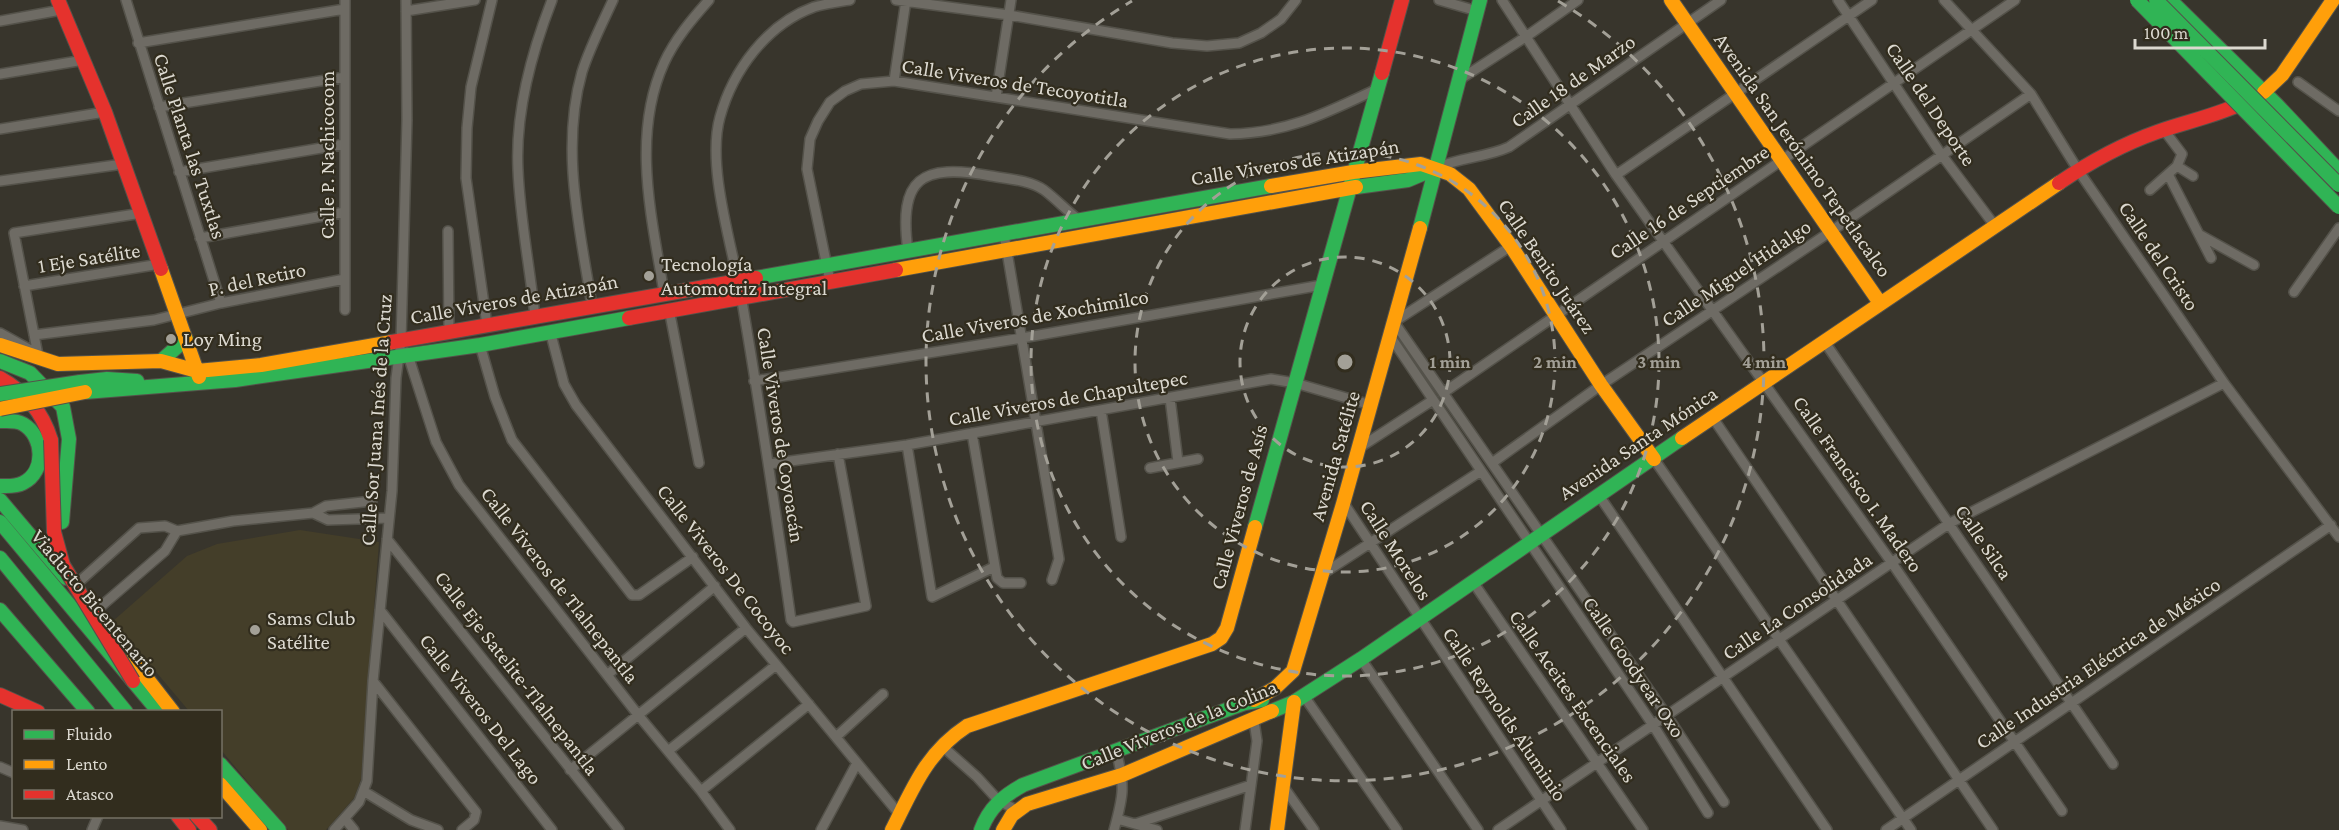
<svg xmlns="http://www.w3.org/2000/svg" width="2339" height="830" viewBox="0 0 2339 830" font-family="'Crimson Pro',serif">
<rect width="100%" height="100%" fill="#38352c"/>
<path fill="#443e29" d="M300 530 379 542 361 779 354 798 326 830H288L221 750 220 712 189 711 113 621 187 556 217 544Z"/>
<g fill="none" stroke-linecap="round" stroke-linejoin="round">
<g stroke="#54524a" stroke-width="12">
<path id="street" d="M126 0 221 303
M896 0 1009 15 1172 43 1207 46 1239 43 1261 33 1281 19 1296 0
M1439 0 1477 11
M1502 0 1616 175 1892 563 2062 811
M1838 0 1941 154 1995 226
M1944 0 2031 94 2078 170 2224 383 2339 537
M406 11 475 0
M0 21 61 10
M138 43 345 9
M0 74 84 60
M1459 80 1527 36 1578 0
M894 81 906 0
M2298 82 2339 111
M996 97 1011 0
M159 107 345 77
M0 129 105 112
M2177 166 2193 176
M1434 169C1458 157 1485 158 1509 147L1721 0
M179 172 345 144
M2168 174 2211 258
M1616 175 1872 0
M0 181 123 164
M2150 190 2177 166 2182 154 2164 130
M448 231 449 333
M1004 234 1058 553 1059 559 1052 580
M2200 235 2254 265
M200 238 345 212
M1511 246 1394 322 1667 716 1724 802
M908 251C898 178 921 163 991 176 1008 179 1029 180 1044 190 1056 199 1067 211 1079 220
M830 281 807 169 810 139 818 121 830 102 845 91 861 84 894 81 1230 134C1288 133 1326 113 1377 89
M24 286 160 264
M2294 292 2339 228
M664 293C652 218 631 136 664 63 675 39 692 19 709 0
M592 306C580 229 560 149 582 72 590 47 602 24 613 0
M669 309 699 463
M345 310V0
M535 317C530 268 520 219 518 170 515 112 531 54 552 0
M487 325 466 178 467 128 471 87 492 0
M550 331 564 384 576 405 746 628 900 815
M0 333 36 353
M34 335 154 320 221 303 345 279
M1390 336 1653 725 1708 813
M1824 341 2113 764
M480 345 495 397 512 440 632 595H639L693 557
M407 352 436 442 459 485 639 716 701 791 730 830
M38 355 14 233 142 213
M754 381 1022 338 1322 285
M1443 393 2015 0
M1170 398 1178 462
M1101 410 1121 537
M1713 418 1993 830
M972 433 997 578 1003 583H1021
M907 445 932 597 994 567
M1359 448 1433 400
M838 454 866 606 793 622 791 620C776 513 760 407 742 301 733 248 706 167 720 117 733 70 767 24 814 7 825 4 838 2 850 0
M1654 459 1911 830
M1492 463 1601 385 1830 232 2031 94
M769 464 907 445 1271 379 1295 383 1371 405
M1150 468 1198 459
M1598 494 1827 830
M1343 502 1561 830
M313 513 328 520 389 518
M387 539 619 830
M1324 573 1481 471
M80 581 139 528 165 526 177 531 233 521 313 513 326 506 372 501
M1473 582 1643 830
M99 608 165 551 177 531
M380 610 552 830
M1361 659 1478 830
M607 675 715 586
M373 681 476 812 474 820 462 830
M1304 696 1397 830
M836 737 883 694
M941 745 977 777 998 800 1016 810
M668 751 776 665
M0 767 14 773
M570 770 746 628
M1283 786 1314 830
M701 791 809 704
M365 792 411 820 438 830
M345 819 354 830
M1117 819 1157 830
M1135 824 1251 785
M0 826 23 830
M92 830 98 816
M334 830 359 802 367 781 373 681 392 491 396 378 401 341 407 120 406 0
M821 830 857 763
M1114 830C1124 794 1125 786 1116 750
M1245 830 1257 741 1254 721
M1498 830 1950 523 2224 383
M1886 830 2331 525"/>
</g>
<g stroke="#54524a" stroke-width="16">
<path id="fast" d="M2170 0 2277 105 2339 171
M1356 187 1408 180 1434 169
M1420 228 1480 0
M756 278 1271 186
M0 361 30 373 63 407 69 439 62 522
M161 361 186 339
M80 382 107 379 137 381
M85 392 235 380 480 345 629 318
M0 421C7 421 17 420 23 424 44 436 46 472 23 483 15 487 8 486 0 486
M0 500 66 578
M0 522 159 712
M1255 527 1382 73
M0 558 126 712
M0 610 88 712
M1272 711 1294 702 1361 659 1682 438
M220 764 279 830
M981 830C989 808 1003 796 1023 785L1245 703 1262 700"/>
</g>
<g stroke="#54524a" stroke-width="16">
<path id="slow" d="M1671 0 1880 303
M2264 92 2282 75 2333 0
M1271 186 1353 172 1421 164 1450 174 1469 189 1511 246 1601 385 1654 459
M161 269 199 377
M896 270 1356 187
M0 345 58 364 161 361 197 371 261 365 392 342
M1682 438 2059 183
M114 636 173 712
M1254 700 1275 688 1293 671 1343 504 1420 228
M220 784 260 830
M892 830C913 788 926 753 967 726L1212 644 1221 638 1227 628 1255 527
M1003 830 1012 815 1027 804 1122 775 1272 711
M1277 830 1294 702"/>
</g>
<g stroke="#54524a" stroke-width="16">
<path id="jam" d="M58 0 105 112 161 269
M1382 73 1402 0
M2059 183C2090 162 2123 144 2157 132 2188 121 2220 115 2249 100
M629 318 896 270
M392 342 756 278
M0 378C26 393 42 411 51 440
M0 695 38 712
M178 816 189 830
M197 816 210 830"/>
</g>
<use href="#street" stroke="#6e6b64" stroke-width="9"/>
<use href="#fast" stroke="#30b455" stroke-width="14"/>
<use href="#slow" stroke="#ff9f0a" stroke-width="14"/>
<use href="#jam" stroke="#e5322d" stroke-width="14"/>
<g stroke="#54524a" stroke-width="16" stroke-linecap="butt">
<path id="fast-bridge" d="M2137 0 2339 207
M2156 0 2339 185
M0 394 80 382"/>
</g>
<g stroke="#54524a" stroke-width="16" stroke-linecap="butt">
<path id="slow-bridge" d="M0 409 85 392"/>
</g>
<g stroke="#54524a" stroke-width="16" stroke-linecap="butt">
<path id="jam-bridge" d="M51 440 54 532 63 565 133 681"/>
</g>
<use href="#fast-bridge" stroke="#30b455" stroke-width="14"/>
<use href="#slow-bridge" stroke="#ff9f0a" stroke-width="14"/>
<use href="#jam-bridge" stroke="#e5322d" stroke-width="14"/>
</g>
<g fill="none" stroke="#a3a097" stroke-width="3" stroke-dasharray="10 8">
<circle cx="1345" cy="362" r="105"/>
<circle cx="1345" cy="362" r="210"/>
<circle cx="1345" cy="362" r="314"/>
<path d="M1558 1A419 419 0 1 1 1132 1"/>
</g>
<g fill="#a3a097" stroke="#322d1e" stroke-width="2">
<circle cx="649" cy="276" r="6"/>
<circle cx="171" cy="339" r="6"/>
<circle cx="255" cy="630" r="6"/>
</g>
<g text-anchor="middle" stroke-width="4.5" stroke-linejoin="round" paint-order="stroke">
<g font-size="21" fill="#dcd9d0" stroke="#322d1e">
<text transform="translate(1573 81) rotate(-35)" y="7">Calle 18 de Marzo</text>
<text transform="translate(1015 83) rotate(9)" y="7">Calle Viveros de Tecoyotitla</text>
<text transform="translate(1931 104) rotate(56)" y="7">Calle del Deporte</text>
<text transform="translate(190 146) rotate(72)" y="7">Calle Planta las Tuxtlas</text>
<text transform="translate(327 155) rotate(-90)" y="7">Calle P. Nachicocom</text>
<text transform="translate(1803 155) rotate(55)" y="7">Avenida San Jerónimo Tepetlacalco</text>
<text transform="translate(1295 162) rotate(-9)" y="7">Calle Viveros de Atizapán</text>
<text transform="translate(1689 202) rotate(-34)" y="7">Calle 16 de Septiembre</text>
<text transform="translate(2159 256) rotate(56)" y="7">Calle del Cristo</text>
<text transform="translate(89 258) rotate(-9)" y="7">1 Eje Satélite</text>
<text transform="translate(1547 266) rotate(56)" y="7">Calle Benito Juárez</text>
<text transform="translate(1736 273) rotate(-34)" y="7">Calle Miguel Hidalgo</text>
<text transform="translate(257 279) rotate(-12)" y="7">P. del Retiro</text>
<text transform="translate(514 299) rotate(-10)" y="7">Calle Viveros de Atizapán</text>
<text transform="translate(1035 316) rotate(-10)" y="7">Calle Viveros de Xochimilco</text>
<text transform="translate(1068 398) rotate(-10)" y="7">Calle Viveros de Chapultepec</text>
<text transform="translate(376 420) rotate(-86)" y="7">Calle Sor Juana Inés de la Cruz</text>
<text transform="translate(781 435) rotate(81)" y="7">Calle Viveros de Coyoacán</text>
<text transform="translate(1638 443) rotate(-34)" y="7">Avenida Santa Mónica</text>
<text transform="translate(1335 456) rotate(-74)" y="7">Avenida Satélite</text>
<text transform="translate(1858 484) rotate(55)" y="7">Calle Francisco I. Madero</text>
<text transform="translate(1239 507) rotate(-75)" y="7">Calle Viveros de Asís</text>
<text transform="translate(1984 542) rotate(56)" y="7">Calle Silca</text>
<text transform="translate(1396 550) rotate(57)" y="7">Calle Morelos</text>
<text transform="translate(726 569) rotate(52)" y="7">Calle Viveros De Cocoyoc</text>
<text transform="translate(560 585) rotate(52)" y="7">Calle Viveros de Tlalnepantla</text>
<text transform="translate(95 603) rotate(50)" y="7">Viaducto Bicentenario</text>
<text transform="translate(1797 606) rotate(-34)" y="7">Calle La Consolidada</text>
<text transform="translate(2098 663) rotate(-34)" y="7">Calle Industria Eléctrica de México</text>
<text transform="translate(1634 667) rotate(56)" y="7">Calle Goodyear Oxo</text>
<text transform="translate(517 673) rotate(52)" y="7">Calle Eje Satelite-Tlalnepantla</text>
<text transform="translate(1573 696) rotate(55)" y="7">Calle Aceites Escenciales</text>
<text transform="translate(481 709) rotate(52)" y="7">Calle Viveros Del Lago</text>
<text transform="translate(1505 714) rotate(56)" y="7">Calle Reynolds Aluminio</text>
<text transform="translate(1179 725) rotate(-22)" y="7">Calle Viveros de la Colina</text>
</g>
<g font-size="21" fill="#dcd9d0" stroke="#322d1e" text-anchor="start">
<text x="661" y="271">Tecnología<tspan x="661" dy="24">Automotriz Integral</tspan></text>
<text x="183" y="346">Loy Ming</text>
<text x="267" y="625">Sams Club<tspan x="267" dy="24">Satélite</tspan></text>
</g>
</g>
<circle cx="1345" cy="362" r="9" fill="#a3a097" stroke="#322d1e" stroke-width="3"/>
<g font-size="18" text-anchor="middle" font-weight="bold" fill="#a3a097" stroke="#322d1e" stroke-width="4.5" stroke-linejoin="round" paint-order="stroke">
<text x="1450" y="368">1 min</text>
<text x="1555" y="368">2 min</text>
<text x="1659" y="368">3 min</text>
<text x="1764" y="368">4 min</text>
</g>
<rect x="12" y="710" width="210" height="108" fill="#322d1e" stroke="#767265" stroke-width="1.5"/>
<rect x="24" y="730" width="30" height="9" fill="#30b455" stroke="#767265" stroke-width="1.5"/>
<text x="66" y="740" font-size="18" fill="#dcd9d0">Fluido</text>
<rect x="24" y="760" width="30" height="9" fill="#ff9f0a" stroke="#767265" stroke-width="1.5"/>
<text x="66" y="770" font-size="18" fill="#dcd9d0">Lento</text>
<rect x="24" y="790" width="30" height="9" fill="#e5322d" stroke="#767265" stroke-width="1.5"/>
<text x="66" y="800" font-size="18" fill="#dcd9d0">Atasco</text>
<path d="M2135 39v9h130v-9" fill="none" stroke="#dcd9d0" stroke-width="3"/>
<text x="2144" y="39" font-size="18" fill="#dcd9d0" stroke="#322d1e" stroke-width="4.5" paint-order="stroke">100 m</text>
</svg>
